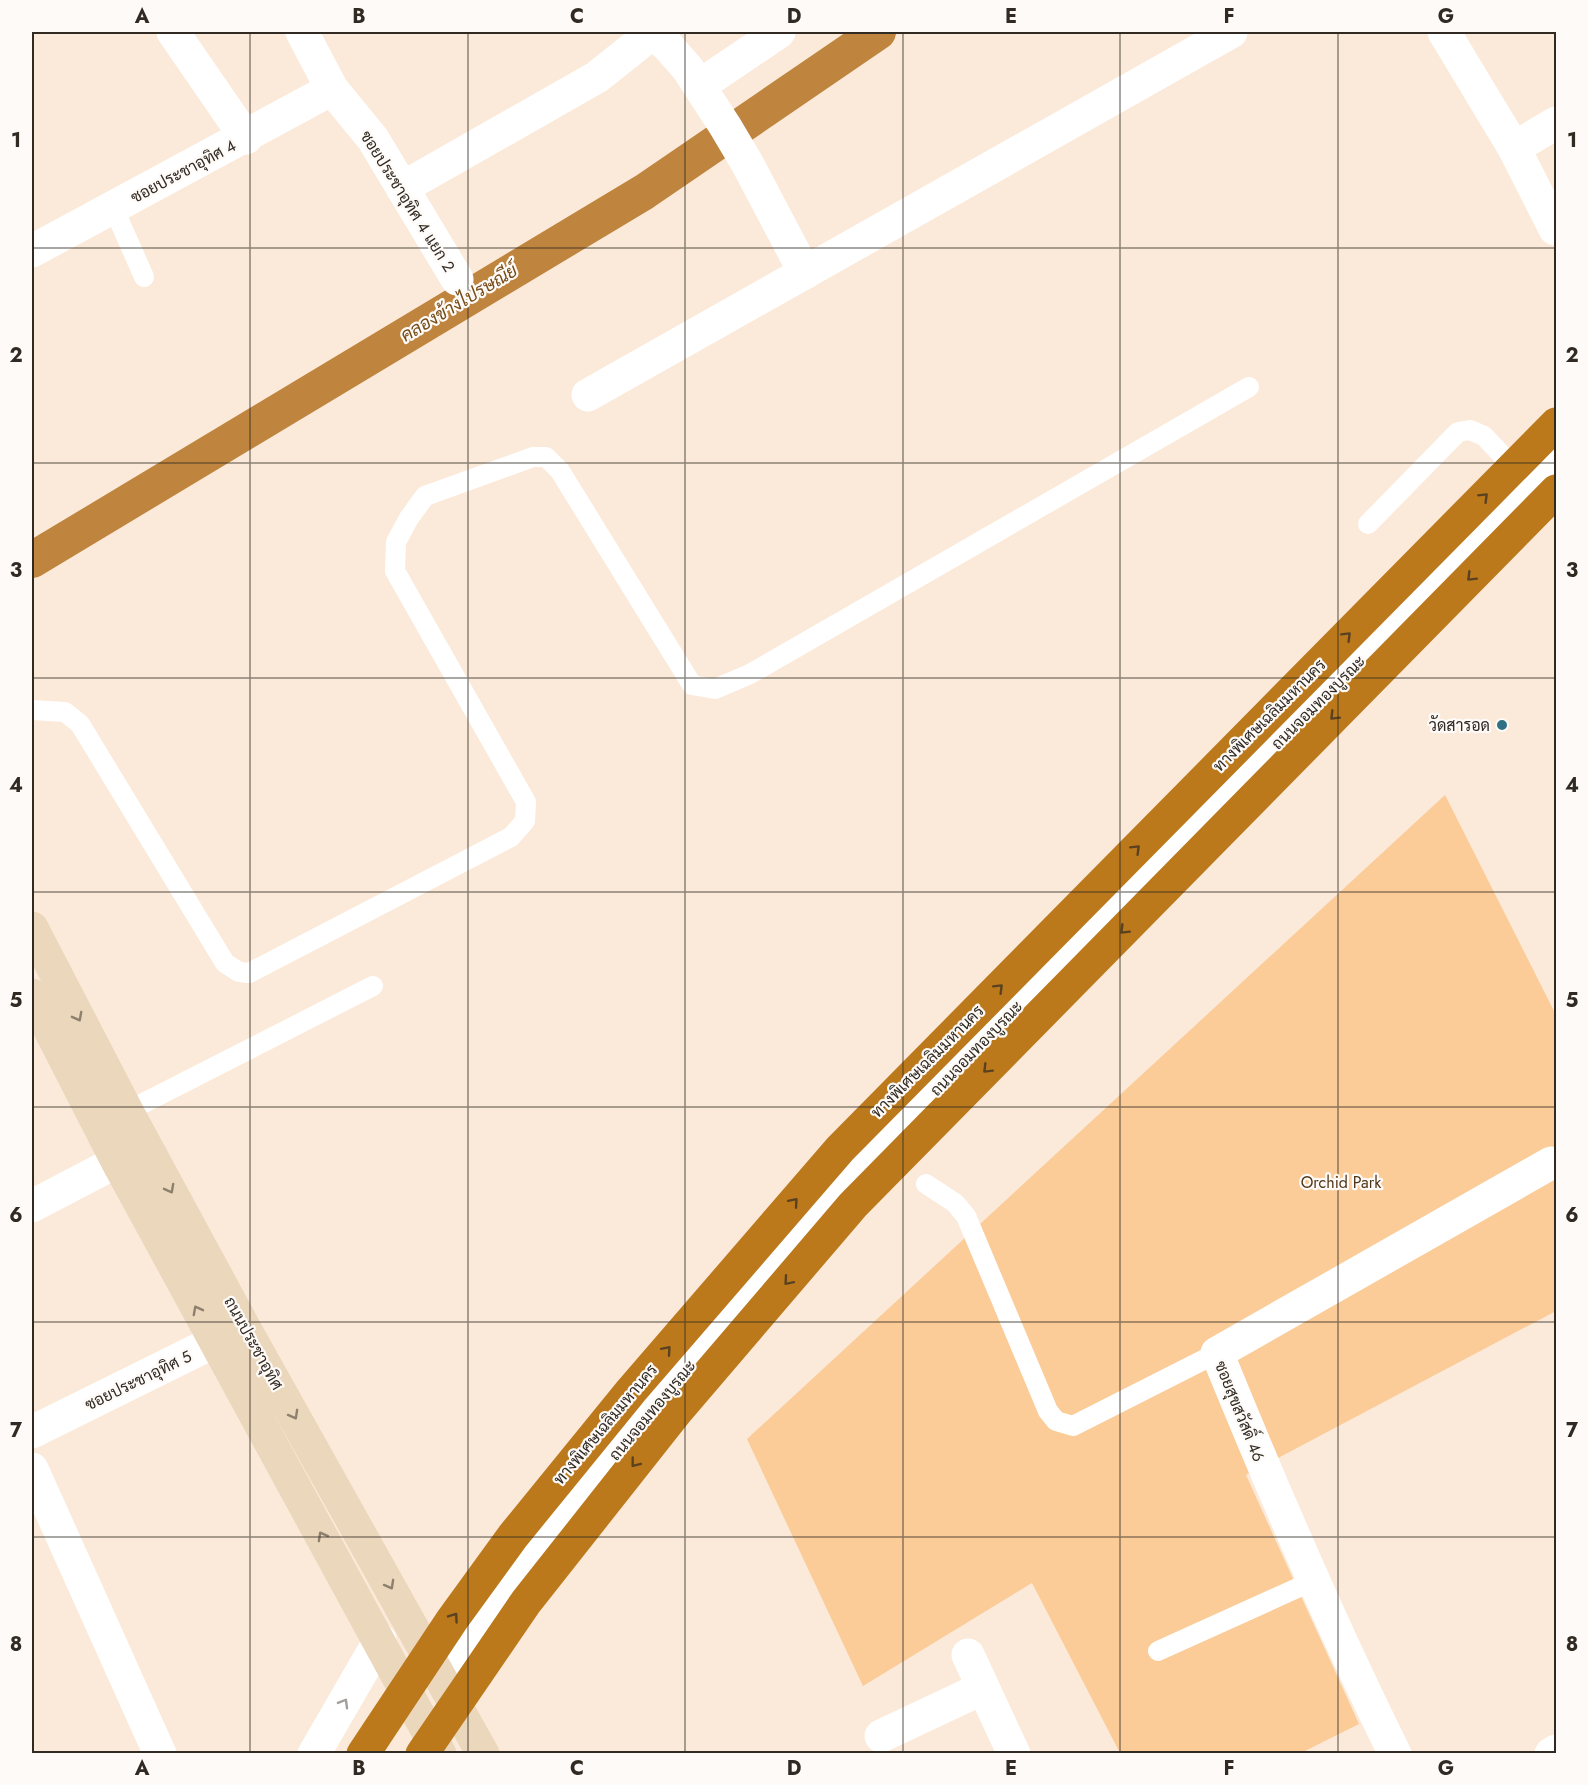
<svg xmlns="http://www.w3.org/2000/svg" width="1588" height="1785" viewBox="0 0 1588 1785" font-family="Jost,Sarabun,sans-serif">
<rect width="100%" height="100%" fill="#fbead9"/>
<path fill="#fbcb98" d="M1445 795 1556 1015V1311L1246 1475 1359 1724 1301 1753H1120L1032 1583 863 1686 747 1439Z"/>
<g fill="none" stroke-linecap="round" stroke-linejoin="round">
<path stroke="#bf843d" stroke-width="36" d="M32 560 644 192 878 32"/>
<path stroke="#fff" stroke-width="20" d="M114 209 144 277
M1368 524 1458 432 1470 430 1484 436 1519 473
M32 710 65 712 80 724 225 963 239 972 249 973 511 837 525 821 526 802 395 571 396 542 409 518 425 496 533 457H546L560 471 692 685 715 689 750 674 1249 387
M120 1115 373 986
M926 1184 955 1203 966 1216 1048 1411 1056 1421 1073 1426 1217 1353
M1158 1651 1315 1580"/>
<path stroke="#fff" stroke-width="33" d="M173 32 246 138
M302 32 332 89 373 139 457 279
M650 32 667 45 688 69 725 126 747 163 805 273
M1444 32 1514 148 1555 229
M699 86 779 32
M1514 148 1556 123
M402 188 597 77 651 34
M32 251 332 89
M588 395 1231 32
M32 1206 143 1148
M32 1432 240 1329
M32 1469 160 1754
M968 1655 1014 1754
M442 1678 557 1523 725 1321 825 1205 1556 459
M881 1736 983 1688
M1395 1754C1330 1623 1272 1488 1217 1353L1551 1163
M1551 1754 1556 1751"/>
<path stroke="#fff" stroke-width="33" d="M314 1754 380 1640"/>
<path stroke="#ebd7bb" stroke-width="33" d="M32 928 127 1111 244 1327 483 1754
M32 995 117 1161 440 1754"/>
<path stroke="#bc791c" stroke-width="33" d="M363 1754 452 1620 513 1536 631 1391 840 1149 1556 424
M422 1754 526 1602 676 1412 853 1205 1556 491"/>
</g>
<defs><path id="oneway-chevron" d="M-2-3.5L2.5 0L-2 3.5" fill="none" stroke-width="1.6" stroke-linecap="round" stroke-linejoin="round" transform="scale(1.5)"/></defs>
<g stroke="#5a4221">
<use href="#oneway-chevron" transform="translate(1484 497) rotate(-45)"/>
<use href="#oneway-chevron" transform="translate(1471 577) rotate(135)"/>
<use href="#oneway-chevron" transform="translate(1347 636) rotate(-45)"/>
<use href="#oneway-chevron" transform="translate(1334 716) rotate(135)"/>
<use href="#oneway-chevron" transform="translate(1136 849) rotate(-45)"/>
<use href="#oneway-chevron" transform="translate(1124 930) rotate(135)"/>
<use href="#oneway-chevron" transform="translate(999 988) rotate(-45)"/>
<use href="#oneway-chevron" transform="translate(987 1069) rotate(135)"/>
<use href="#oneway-chevron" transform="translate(794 1202) rotate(-49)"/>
<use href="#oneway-chevron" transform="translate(788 1281) rotate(131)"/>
<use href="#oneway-chevron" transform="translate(667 1350) rotate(-49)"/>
<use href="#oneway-chevron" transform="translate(635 1463) rotate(128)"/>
<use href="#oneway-chevron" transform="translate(454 1617) rotate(-55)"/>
</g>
<g stroke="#8e806f">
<use href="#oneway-chevron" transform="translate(78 1017) rotate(62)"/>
<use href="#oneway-chevron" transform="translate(170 1189) rotate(62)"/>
<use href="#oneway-chevron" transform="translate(197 1310) rotate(-118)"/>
<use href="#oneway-chevron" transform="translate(294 1415) rotate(61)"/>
<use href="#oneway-chevron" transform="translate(322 1536) rotate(-119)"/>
<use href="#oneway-chevron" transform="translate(390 1585) rotate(61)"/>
</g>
<use stroke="#a29f9c" href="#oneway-chevron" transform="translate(344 1703) rotate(-60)"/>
<path fill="none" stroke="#302a23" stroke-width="1.5" stroke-opacity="0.55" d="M250 32V1754M468 32V1754M685 32V1754M903 32V1754M1120 32V1754M1338 32V1754M32 248H1556M32 463H1556M32 678H1556M32 892H1556M32 1107H1556M32 1322H1556M32 1537H1556"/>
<circle fill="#2f7284" stroke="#fefaf7" stroke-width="2" cx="1502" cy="725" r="6"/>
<g text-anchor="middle" stroke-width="4.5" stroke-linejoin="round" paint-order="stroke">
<g font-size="16" fill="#302a23" stroke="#fefaf7">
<text transform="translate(183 171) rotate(-28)" y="6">ซอยประชาอุทิศ 4</text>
<text transform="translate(408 201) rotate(58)" y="6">ซอยประชาอุทิศ 4 แยก 2</text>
<text transform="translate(1318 702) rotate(-45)" y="6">ถนนจอมทองบูรณะ</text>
<text transform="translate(1269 715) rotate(-45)" y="6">ทางพิเศษเฉลิมมหานคร</text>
<text transform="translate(976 1048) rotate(-46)" y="6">ถนนจอมทองบูรณะ</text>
<text transform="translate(927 1061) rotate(-45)" y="6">ทางพิเศษเฉลิมมหานคร</text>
<text transform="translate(254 1343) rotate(61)" y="6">ถนนประชาอุทิศ</text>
<text transform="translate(138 1380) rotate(-26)" y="6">ซอยประชาอุทิศ 5</text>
<text transform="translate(652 1410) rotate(-50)" y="6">ถนนจอมทองบูรณะ</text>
<text transform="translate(1240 1411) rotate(68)" y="6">ซอยสุขสวัสดิ์ 46</text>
<text transform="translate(605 1424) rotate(-50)" y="6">ทางพิเศษเฉลิมมหานคร</text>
</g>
<g font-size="16" fill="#302a23" stroke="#fefaf7" text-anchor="end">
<text x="1490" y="731">วัดสารอด</text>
</g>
<g font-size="16" fill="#4e3517" stroke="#fefaf7">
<text x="1341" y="1188">Orchid Park</text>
</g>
<g font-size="18" font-style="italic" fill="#754c18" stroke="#fefaf7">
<text transform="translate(459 303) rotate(-31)" y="6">คลองข้างไปรษณีย์</text>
</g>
</g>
<rect width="1588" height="1785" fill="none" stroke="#fefaf7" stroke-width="66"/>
<rect x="33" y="33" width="1522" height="1719" fill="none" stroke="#302a23" stroke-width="2"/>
<g font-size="20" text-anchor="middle" font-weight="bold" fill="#302a23">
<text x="142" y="23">A</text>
<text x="359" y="23">B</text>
<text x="577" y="23">C</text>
<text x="794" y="23">D</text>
<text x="1011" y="23">E</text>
<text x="1229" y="23">F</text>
<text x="1446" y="23">G</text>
<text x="16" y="147">1</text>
<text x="1572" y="147">1</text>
<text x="16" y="362">2</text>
<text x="1572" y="362">2</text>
<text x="16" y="577">3</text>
<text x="1572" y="577">3</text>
<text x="16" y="792">4</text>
<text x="1572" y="792">4</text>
<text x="16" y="1007">5</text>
<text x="1572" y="1007">5</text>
<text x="16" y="1222">6</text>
<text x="1572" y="1222">6</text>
<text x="16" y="1437">7</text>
<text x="1572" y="1437">7</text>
<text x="16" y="1651">8</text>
<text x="1572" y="1651">8</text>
<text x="142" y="1775">A</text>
<text x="359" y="1775">B</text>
<text x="577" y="1775">C</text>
<text x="794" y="1775">D</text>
<text x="1011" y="1775">E</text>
<text x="1229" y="1775">F</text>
<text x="1446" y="1775">G</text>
</g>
</svg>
